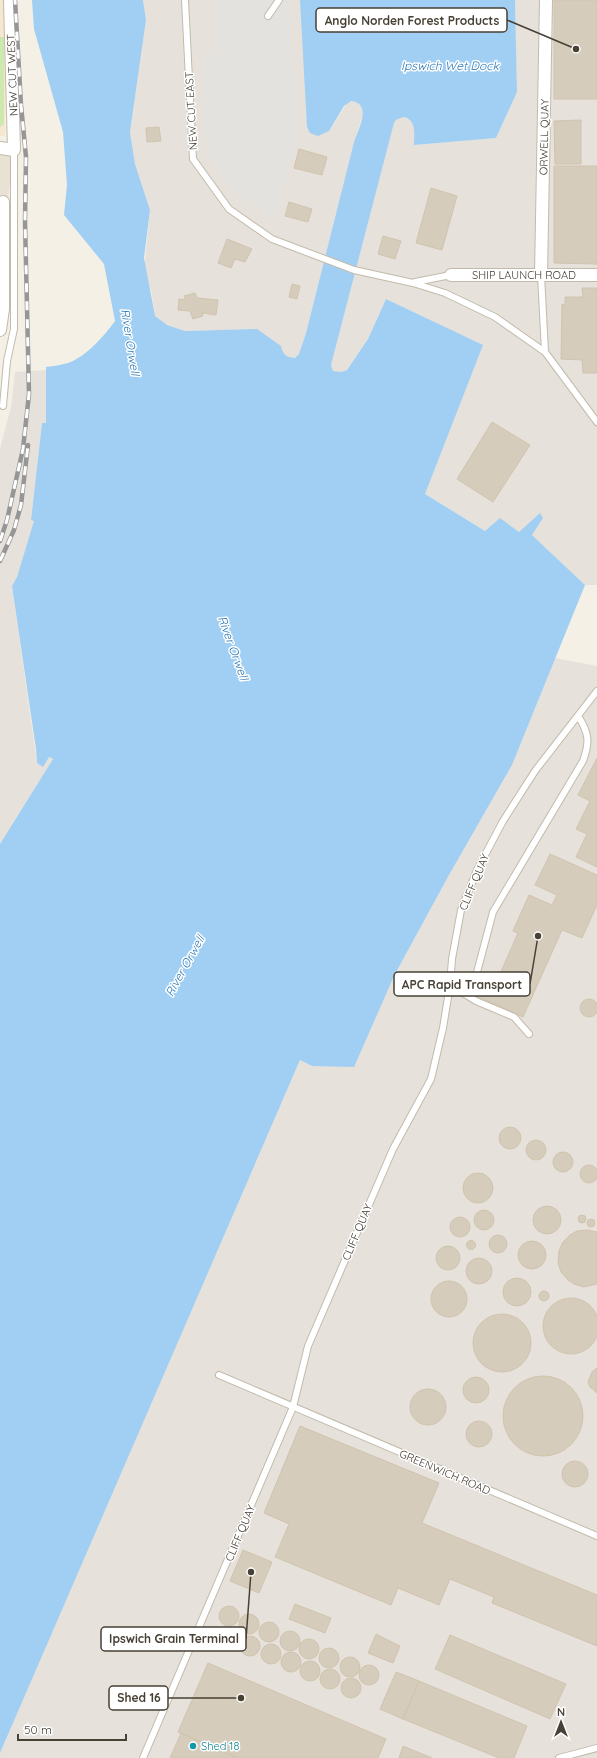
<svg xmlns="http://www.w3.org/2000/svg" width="597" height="1758" viewBox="0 0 597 1758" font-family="Quicksand,sans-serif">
<rect width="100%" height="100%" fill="#f4f0e6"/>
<path fill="#e8e2d4" d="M0 148 14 150 8 199 0 330Z"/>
<path fill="#f6e7d0" d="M0 0H4L6 27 5 136H0Z"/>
<path fill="#e6e1db" d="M143 0H300L329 131 347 103 351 101 357 102 363 109V114L354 142 306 333 299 354 295 358 287 357 283 353 222 330 185 331 167 325 155 316 151 290 143 281 150 210 135 164 130 132 146 20Z
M515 0H597V585H585L532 535 543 518 540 513 519 533 485 531 425 494 482 345 386 299 368 339 347 370 341 372 333 371 331 365 394 123 396 120 403 117 411 120 414 124V145L496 138 517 92Z
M46 370V423H42L31 519 35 520 17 577 12 586 37 763 49 757 53 759 0 844V449L11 407 15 372Z
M555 658 597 666V1758H0V1753L55 1624 300 1060 312 1066 394 976 449 875 512 765Z"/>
<path fill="#cde9ad" d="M0 37H4V124L0 127Z"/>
<path fill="#e4e2de" d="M213 0H289L296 142 274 220 231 189 207 150 203 108 204 53 217 52Z"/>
<path fill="#a0cff3" d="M32 0H143L146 20 130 132 135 164 150 210 144 258 155 316 167 325 185 331 257 329 281 346C283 355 286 357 295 358L299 354 306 333 354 142C358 129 373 104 351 101L344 106 329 131 318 136 310 133 307 127 300 0H515L517 92 496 138 414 145C414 134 417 119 403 117L396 120 394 123 331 365 333 371 341 372 347 370 368 339 386 299 483 345 425 494 485 531 500 518 519 532 540 513 543 518 532 535 585 585 512 765 449 875 394 976 354 1067 312 1066 300 1060 0 1753V844L53 759 49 757 43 767 37 763 36 749 12 586 17 577 34 521 31 520 42 423H46V367C54 366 61 365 68 363 86 357 105 335 115 321L104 264 64 215 67 185 63 132 34 29Z"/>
<path fill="#d6ccbb" stroke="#d1c4ae" d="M554 0H597V99H554Z
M581 120V164H555L554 121Z
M159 127 161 141 147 142 146 128Z
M299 149 327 157 322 175 294 168Z
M554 166H597V264L554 263Z
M431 188 457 196 442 250 416 243Z
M289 202 312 209 308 222 285 216Z
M383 236 401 241 395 259 378 254Z
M227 239 252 249 245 262 235 259 231 268 218 263Z
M292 284 300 286 297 299 289 297Z
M582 288H597V373H583L582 360 561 359 562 304 565 305V297H583Z
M195 293 197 298 218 300 216 315 202 313 203 316 193 319 190 311 178 310 179 299 186 300 184 296Z
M492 422 530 445 493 502 457 479Z
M597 758V867L576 857 587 834 576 829 590 801 578 795Z
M550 854 597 875V905L582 938 562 930 523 1017 474 995 482 977 496 983 518 933 513 931 529 895 552 905 557 895 535 885Z
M580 1008a9 9 0 1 1 18 0a9 9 0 1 1-18 0Z
M499 1138a11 11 0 1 1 22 0a11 11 0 1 1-22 0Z
M526 1150a10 10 0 1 1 20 0a10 10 0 1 1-20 0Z
M553 1162a10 10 0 1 1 20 0a10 10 0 1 1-20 0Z
M580 1174a9 9 0 1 1 18 0a9 9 0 1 1-18 0Z
M463 1188a15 15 0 1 1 30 0a15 15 0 1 1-30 0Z
M533 1220a14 14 0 1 1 28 0a14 14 0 1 1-28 0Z
M474 1220a10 10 0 1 1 20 0a10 10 0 1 1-20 0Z
M578 1219a4 4 0 1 1 8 0a4 4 0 1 1-8 0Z
M450 1227a10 10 0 1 1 20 0a10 10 0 1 1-20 0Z
M587 1223a4 4 0 1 1 8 0a4 4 0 1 1-8 0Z
M587 1230 597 1232V1284L584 1287 574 1284 568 1280 561 1272 558 1263 559 1251 563 1242 570 1235 577 1231Z
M489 1244a9 9 0 1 1 18 0a9 9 0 1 1-18 0Z
M466.5 1245a4.5 4.5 0 1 1 9 0a4.5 4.5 0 1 1-9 0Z
M518 1255a14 14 0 1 1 28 0a14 14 0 1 1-28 0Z
M436 1258a12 12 0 1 1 24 0a12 12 0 1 1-24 0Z
M466 1271a13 13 0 1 1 26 0a13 13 0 1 1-26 0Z
M503 1292a14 14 0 1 1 28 0a14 14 0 1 1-28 0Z
M431 1299a18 18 0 1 1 36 0a18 18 0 1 1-36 0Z
M539 1296a5 5 0 1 1 10 0a5 5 0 1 1-10 0Z
M543 1326a28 28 0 1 1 56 0a28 28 0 1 1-56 0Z
M473 1343a29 29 0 1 1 58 0a29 29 0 1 1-58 0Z
M597 1368V1393L590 1387 588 1382 592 1372Z
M503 1416a40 40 0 1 1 80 0a40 40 0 1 1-80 0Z
M463 1390a13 13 0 1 1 26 0a13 13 0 1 1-26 0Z
M410 1407a18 18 0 1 1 36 0a18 18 0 1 1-36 0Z
M466 1434a13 13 0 1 1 26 0a13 13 0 1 1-26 0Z
M300 1426 439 1483 422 1523 597 1595V1646L492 1603 494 1597 450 1579 439 1605 398 1588 391 1605 275 1557 289 1524 264 1513Z
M562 1474a13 13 0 1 1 26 0a13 13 0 1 1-26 0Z
M243 1550 272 1562 259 1593 230 1581Z
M295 1604 331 1618 325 1633 289 1619Z
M219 1616a10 10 0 1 1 20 0a10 10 0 1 1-20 0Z
M239 1624a10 10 0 1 1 20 0a10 10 0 1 1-20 0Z
M259 1632a10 10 0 1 1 20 0a10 10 0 1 1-20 0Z
M280 1641a10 10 0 1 1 20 0a10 10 0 1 1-20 0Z
M376 1634 400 1646 393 1663 368 1653Z
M450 1635 566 1684 550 1719 435 1669Z
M240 1646a10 10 0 1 1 20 0a10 10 0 1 1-20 0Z
M299 1649a10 10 0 1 1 20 0a10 10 0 1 1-20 0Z
M261 1654a10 10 0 1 1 20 0a10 10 0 1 1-20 0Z
M319 1658a10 10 0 1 1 20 0a10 10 0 1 1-20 0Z
M281 1662a10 10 0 1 1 20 0a10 10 0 1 1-20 0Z
M340 1667a10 10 0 1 1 20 0a10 10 0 1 1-20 0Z
M300 1671a10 10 0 1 1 20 0a10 10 0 1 1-20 0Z
M208 1663 386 1739 378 1758H238L178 1732Z
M359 1675a10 10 0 1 1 20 0a10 10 0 1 1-20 0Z
M320 1679a10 10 0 1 1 20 0a10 10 0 1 1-20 0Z
M396 1672 419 1681 403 1719 380 1709Z
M341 1688a10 10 0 1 1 20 0a10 10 0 1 1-20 0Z
M419 1681 527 1726 514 1758H499L403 1719Z
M181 1733 238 1758H170Z
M403 1746 432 1758H399Z"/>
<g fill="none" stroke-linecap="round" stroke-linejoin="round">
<g stroke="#c2bbab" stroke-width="8">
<path id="lane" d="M185 0 193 159 229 209 272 239 354 270 413 283 445 293 495 317 545 352 597 422
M268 16 279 0
M541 275 545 352
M415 282 451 275
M3 406 7 361 14 329V150
M476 976 493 912 583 761C590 742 589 733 578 716
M450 985 476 1001 514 1017 529 1034
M219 1375 597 1536
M143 1758 293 1407 308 1346 393 1149 431 1079 443 1028 450 985 452 959 461 910 477 870 503 821 535 771 597 691
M559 1758 597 1748"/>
</g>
<g stroke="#c2bbab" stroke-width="14">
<path id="street" d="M0 148 14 150 10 0
M451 275H597
M541 275 546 0
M0 330 3 309V202"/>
</g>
<use href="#lane" stroke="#fff" stroke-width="6"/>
<use href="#street" stroke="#fff" stroke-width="12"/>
<g stroke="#969696" stroke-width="4.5">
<path id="rail" d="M0 541 7 520 23 449 29 394 25 221 26 157 21 105 15 0
M0 561 14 530 21 505 28 445"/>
</g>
<use href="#rail" stroke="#fff" stroke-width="3" stroke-dasharray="9" stroke-linecap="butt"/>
</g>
<circle fill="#0f9aa8" stroke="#fff" stroke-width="1.5" cx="193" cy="1746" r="4"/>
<g text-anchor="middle" stroke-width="3" stroke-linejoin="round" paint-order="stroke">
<g font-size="11" fill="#474035" stroke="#fff">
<text transform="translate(12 75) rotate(-92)" y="4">NEW CUT WEST</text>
<text transform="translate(191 111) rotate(-93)" y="4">NEW CUT EAST</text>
<text transform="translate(544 137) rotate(-89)" y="4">ORWELL QUAY</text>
<text x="524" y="279">SHIP LAUNCH ROAD</text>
<text transform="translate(474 882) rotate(-67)" y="4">CLIFF QUAY</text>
<text transform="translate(357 1232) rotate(-67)" y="4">CLIFF QUAY</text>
<text transform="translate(445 1472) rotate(23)" y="4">GREENWICH ROAD</text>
<text transform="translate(240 1533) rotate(-67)" y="4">CLIFF QUAY</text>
</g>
<g font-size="11" fill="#0d838f" stroke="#fff" text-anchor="start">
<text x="201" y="1750">Shed 18</text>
</g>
<g font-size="12" font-style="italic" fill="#2b78b6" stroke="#fff">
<text x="450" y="70">Ipswich Wet Dock</text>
<text transform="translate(130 342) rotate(81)" y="4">River Orwell</text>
<text transform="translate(233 648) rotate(70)" y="4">River Orwell</text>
<text transform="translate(185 966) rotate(-61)" y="4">River Orwell</text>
</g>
</g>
<path fill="none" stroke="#474035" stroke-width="1.5" d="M576 49L507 20M538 936L530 984M251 1572L246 1639M241 1698L168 1698"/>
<g fill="#474035" stroke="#fff" stroke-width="1.5">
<circle cx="576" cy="49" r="4"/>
<circle cx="538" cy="936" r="4"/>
<circle cx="251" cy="1572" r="4"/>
<circle cx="241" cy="1698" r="4"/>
</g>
<g fill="#fff" stroke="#474035" stroke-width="1.5">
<rect x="316" y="8" width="191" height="24" rx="4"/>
<rect x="394" y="972" width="136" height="24" rx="4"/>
<rect x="101" y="1627" width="145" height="24" rx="4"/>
<rect x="109" y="1686" width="59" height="24" rx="4"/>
</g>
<g font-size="12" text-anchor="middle" font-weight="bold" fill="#474035">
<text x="412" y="25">Anglo Norden Forest Products</text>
<text x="462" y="989">APC Rapid Transport</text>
<text x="174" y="1643">Ipswich Grain Terminal</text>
<text x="139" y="1702">Shed 16</text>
</g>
<g transform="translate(561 1722)" stroke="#ffffff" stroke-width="3" paint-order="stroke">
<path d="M0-3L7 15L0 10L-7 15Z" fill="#474035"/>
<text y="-6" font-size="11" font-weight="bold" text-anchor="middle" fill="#474035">N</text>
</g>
<path d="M18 1734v6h108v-6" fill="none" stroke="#474035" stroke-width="2"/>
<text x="24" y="1734" font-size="12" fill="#474035" stroke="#ffffff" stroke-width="3" paint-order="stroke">50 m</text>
</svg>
